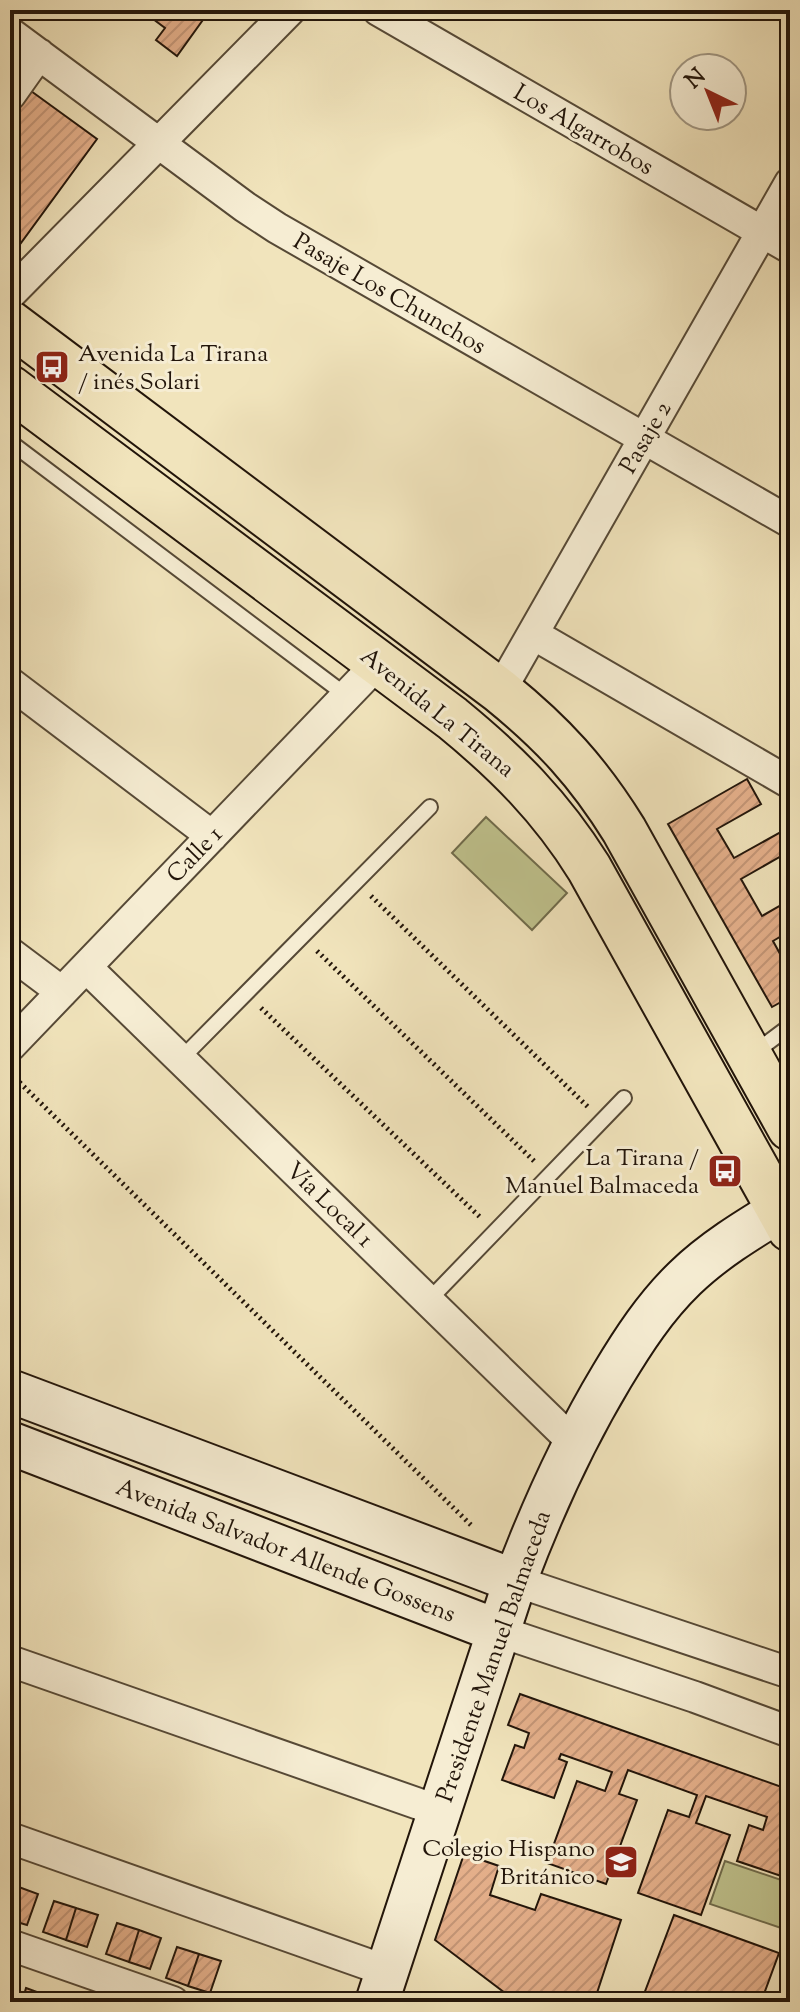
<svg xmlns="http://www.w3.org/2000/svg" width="800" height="2012" viewBox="0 0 800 2012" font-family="'Sorts Mill Goudy',serif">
<defs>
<pattern id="building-hatch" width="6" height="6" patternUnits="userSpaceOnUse" patternTransform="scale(2)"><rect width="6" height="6" fill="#e5b08b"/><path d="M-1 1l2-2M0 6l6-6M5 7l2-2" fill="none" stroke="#c49677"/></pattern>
</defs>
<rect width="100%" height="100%" fill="#f1e4bc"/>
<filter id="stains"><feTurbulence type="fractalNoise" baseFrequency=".0025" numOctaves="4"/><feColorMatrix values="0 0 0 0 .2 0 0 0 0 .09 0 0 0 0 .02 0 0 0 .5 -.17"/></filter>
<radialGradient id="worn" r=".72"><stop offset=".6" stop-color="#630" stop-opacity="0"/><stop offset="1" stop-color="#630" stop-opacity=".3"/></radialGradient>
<path fill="#bfc28d" stroke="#706c4c" stroke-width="2" d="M486 817 567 893 532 930 452 853Z
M725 1861 790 1883V1931L710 1904Z"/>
<path fill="url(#building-hatch)" stroke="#22150a" stroke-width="2" d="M141 10H210L177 56 156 40 165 28Z
M31 91 97 139 10 258V120Z
M747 779 761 804 717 829 734 858 790 827V851L741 879 762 916 790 900V931L773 941 790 972V997L772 1007 668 824Z
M520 1694 790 1790V1879L737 1861 749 1825 763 1830 767 1817 706 1796 696 1823 730 1835 701 1915 638 1893 668 1810 689 1817 697 1795 628 1770 619 1794 637 1800 606 1884 547 1863 577 1781 605 1791 612 1772 561 1754 559 1759 567 1762 554 1798 502 1780 515 1745 524 1748 529 1733 508 1725Z
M464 1854 499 1866 490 1895 535 1910 541 1894 621 1920 594 2002H517L435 1940Z
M16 1886 38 1894 27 1925 10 1920V1905Z
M54 1901 76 1908 66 1940 43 1932Z
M76 1908 98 1915 87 1947 66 1940Z
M674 1915 779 1953 761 2002H641Z
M117 1923 139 1930 129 1962 106 1954Z
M139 1930 161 1938 150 1969 129 1962Z
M177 1947 199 1954 188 1986 166 1978Z
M199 1954 221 1961 210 1993 188 1986Z
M26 1988 48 1996 46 2002H22Z"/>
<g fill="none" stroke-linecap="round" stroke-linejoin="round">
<g stroke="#564936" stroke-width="18">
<path id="lane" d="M10 442 347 696
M754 1053 790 1026
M181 1059 430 807
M429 1300 624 1098"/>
</g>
<g stroke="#564936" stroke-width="34">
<path id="street" d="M378 10 790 248
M10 33 245 207 277 228 790 522
M10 95 39 54
M10 294 290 10
M533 634 790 783
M10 683 212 836
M500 691 790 183
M10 953 62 992
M86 967 574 1443
M10 1046 378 663
M515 1581 790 1673
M498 1631 695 1697 790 1732
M10 1661 439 1811
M10 1838 387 1971
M10 1945 173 2002"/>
</g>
<g stroke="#22150a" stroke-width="46">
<path id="secondary" d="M10 1391 515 1581
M10 1443 498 1631
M377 2002 515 1581C542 1509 573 1441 612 1376 633 1341 655 1307 685 1278 716 1248 754 1226 790 1204"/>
</g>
<g stroke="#22150a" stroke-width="48">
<path id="highway" d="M10 323 500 691C553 734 588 772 624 830L790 1128
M10 388 452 718C507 763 551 807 589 868L790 1229"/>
</g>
<path stroke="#22150a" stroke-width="5" stroke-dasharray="2 4" stroke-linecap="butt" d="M371 896 588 1107
M317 951 534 1161
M261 1008 482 1219
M11 1074 472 1526"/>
<use href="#lane" stroke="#f6edd3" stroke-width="14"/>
<use href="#street" stroke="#f6edd3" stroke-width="30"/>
<use href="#secondary" stroke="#f6edd3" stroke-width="42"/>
<use href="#highway" stroke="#f1e4bc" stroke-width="44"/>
</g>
<defs>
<g id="bus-square" transform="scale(1.8)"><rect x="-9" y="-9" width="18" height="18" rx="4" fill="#8f2418" stroke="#f6edd3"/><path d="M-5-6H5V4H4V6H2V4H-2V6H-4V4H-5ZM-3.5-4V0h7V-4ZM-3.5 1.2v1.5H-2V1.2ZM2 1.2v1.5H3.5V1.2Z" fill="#fff"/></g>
<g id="school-square" transform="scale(1.8)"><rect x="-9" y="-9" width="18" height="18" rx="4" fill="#8f2418" stroke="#f6edd3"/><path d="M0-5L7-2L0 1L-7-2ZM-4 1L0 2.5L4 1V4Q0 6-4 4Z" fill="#fff"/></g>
</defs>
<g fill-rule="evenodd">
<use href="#bus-square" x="52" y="367"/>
<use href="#bus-square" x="725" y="1171"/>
<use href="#school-square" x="621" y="1862"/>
</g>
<g text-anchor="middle" stroke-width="6" stroke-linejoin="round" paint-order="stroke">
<g font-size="24" fill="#22150a" stroke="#f6edd3">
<text transform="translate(584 129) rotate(30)" y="8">Los Algarrobos</text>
<text transform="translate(390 293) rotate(30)" y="8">Pasaje Los Chunchos</text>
<text transform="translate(645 437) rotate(-60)" y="8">Pasaje 2</text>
<text transform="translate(438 712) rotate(39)" y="8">Avenida La Tirana</text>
<text transform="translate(194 854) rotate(-46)" y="8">Calle 1</text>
<text transform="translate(330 1204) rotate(44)" y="8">Vía Local 1</text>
<text transform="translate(286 1550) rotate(21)" y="8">Avenida Salvador Allende Gossens</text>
<text transform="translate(493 1656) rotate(-71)" y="8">Presidente Manuel Balmaceda</text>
</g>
<g font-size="24" fill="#22150a" stroke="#f6edd3" text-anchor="end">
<text x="78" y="361" text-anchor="start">Avenida La Tirana<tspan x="78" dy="28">/ inés Solari</tspan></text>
<text x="699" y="1165">La Tirana /<tspan x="699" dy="28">Manuel Balmaceda</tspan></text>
<text x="595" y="1856">Colegio Hispano<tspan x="595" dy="28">Británico</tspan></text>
</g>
</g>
<rect width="800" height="2012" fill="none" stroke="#f1e4bc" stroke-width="40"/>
<rect x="12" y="12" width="776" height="1988" fill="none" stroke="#22150a" stroke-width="4"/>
<rect x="20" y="20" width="760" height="1972" fill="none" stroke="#22150a" stroke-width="2"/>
<g transform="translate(708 92) rotate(317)"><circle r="38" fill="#f6edd3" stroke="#a19783" stroke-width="2"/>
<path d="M0-6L14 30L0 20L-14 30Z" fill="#8f2418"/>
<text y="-12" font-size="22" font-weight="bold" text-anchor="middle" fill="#22150a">N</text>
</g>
<rect width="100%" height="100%" filter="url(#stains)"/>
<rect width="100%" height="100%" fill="url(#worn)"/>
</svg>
